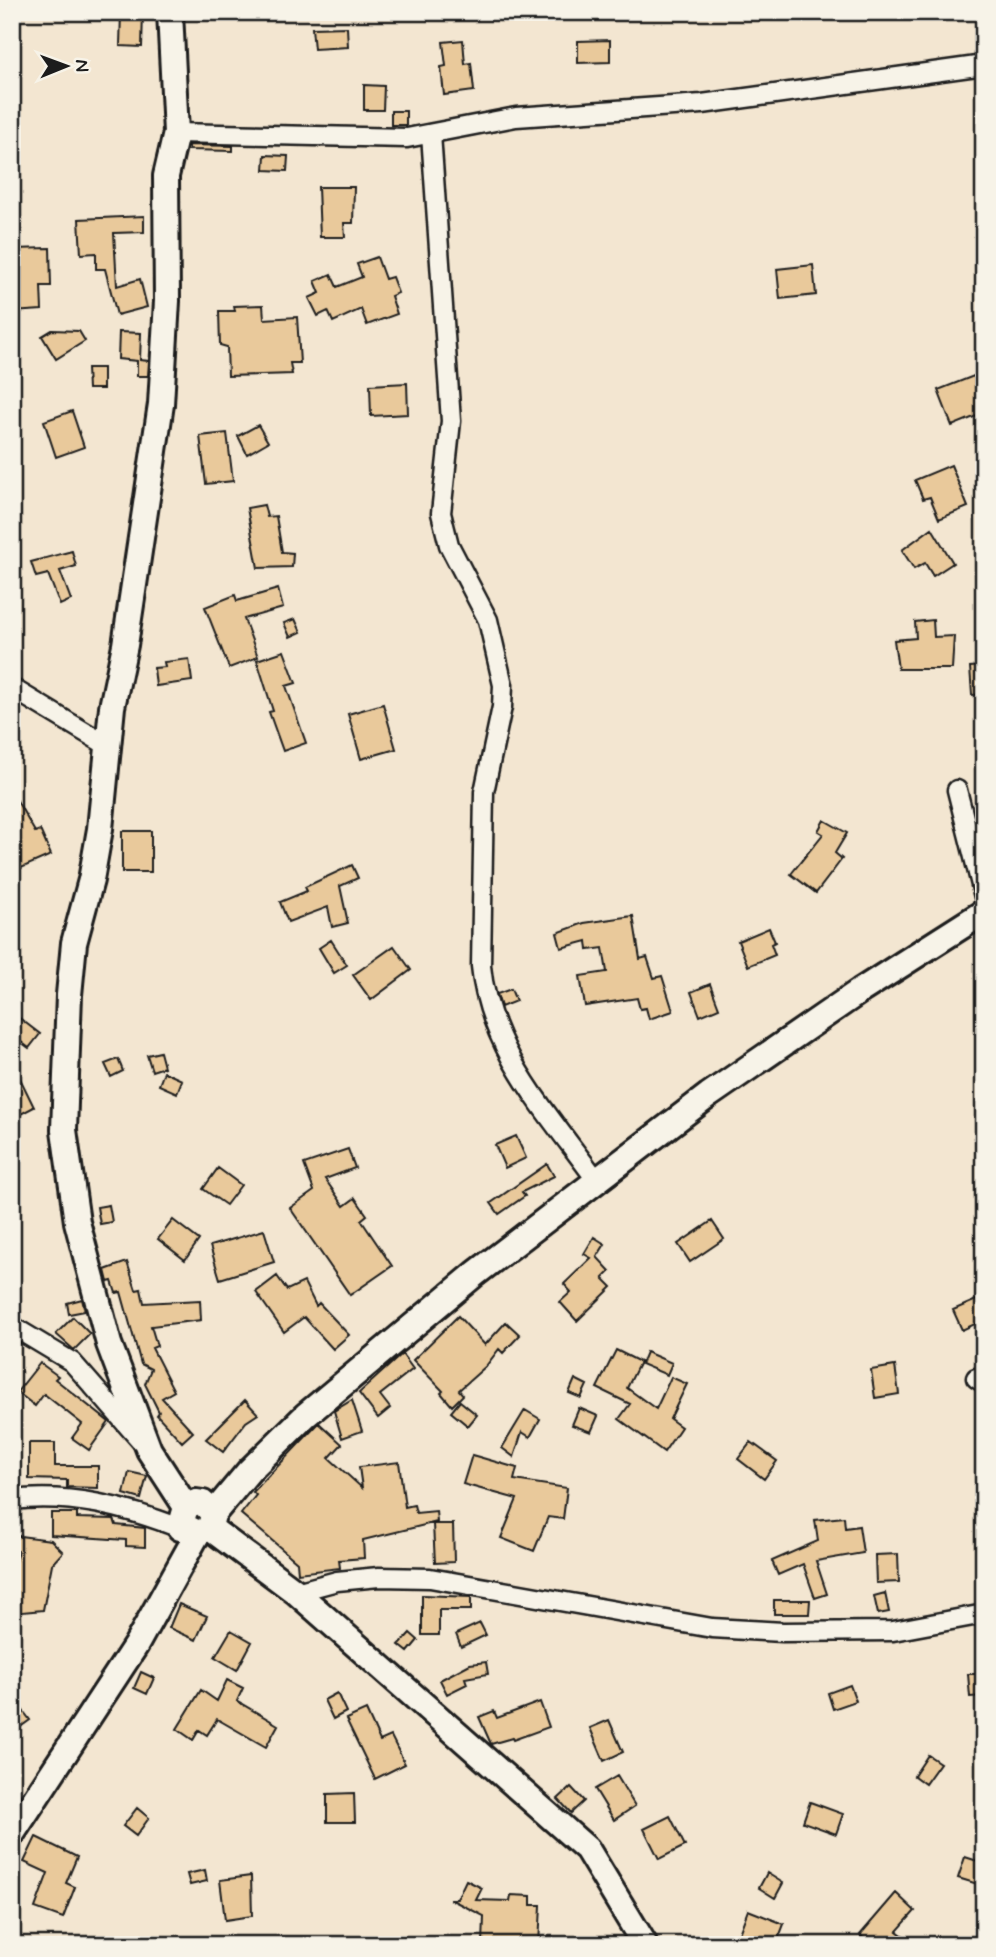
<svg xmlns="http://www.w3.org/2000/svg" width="996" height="1957" viewBox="0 0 996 1957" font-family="Mynerve,sans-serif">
<rect width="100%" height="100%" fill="#f3e6d1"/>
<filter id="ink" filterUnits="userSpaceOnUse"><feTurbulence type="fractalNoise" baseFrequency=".0143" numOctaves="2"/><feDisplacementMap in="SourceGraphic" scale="14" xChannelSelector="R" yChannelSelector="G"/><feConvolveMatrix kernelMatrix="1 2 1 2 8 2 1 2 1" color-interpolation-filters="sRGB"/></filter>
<g filter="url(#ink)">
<path fill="#e9c99b" stroke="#1c1c1c" stroke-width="2" d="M121 12H143L142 47 120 46Z
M347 27 348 47 314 49 312 28Z
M463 40 465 64 471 63 474 91 444 95 441 67 446 66 443 42Z
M610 40V62L578 63V41Z
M364 85 384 86 383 110H364Z
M391 111H406V125H391Z
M189 145 233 146V151L189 150Z
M265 155 288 156 287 171 264 170Z
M318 187H354L353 223H344L345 237H320Z
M144 216V232L114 233 117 286 140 279 147 307 117 315 105 269H96V253L81 254 79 219Z
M50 248 51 286H41L42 310 12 312V249Z
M377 257 385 279 392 277 398 293 391 296 397 314 367 325 361 309 333 322 328 311 318 316 309 298 320 293 315 281 331 274 337 287 362 277 357 264Z
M813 265 816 295 780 299 777 269Z
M263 305 264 319 297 317 300 363H290L292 374 228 376 227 347 220 345 219 311H235L234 306Z
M52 330 79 331 85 341 56 359 42 336Z
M119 332 141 333 140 360 149 361 148 376H137V361L118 359Z
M87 368H103V389H88Z
M984 372V413L952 426 938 390Z
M407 383 408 414 371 416 370 385Z
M72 411 84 447 56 457 44 421Z
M258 425 268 442 247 454 238 436Z
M227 433 233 481 206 484 200 436Z
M951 465 968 507 939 519 930 497 923 499 915 480Z
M264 505 267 517 276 516 282 552 293 553 292 567 258 568 247 508Z
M932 528 953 563 933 576 925 563 914 569 902 550Z
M72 551 76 566 60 571 71 600 60 605 48 574 36 577 31 562Z
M278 589 283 608 244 619 258 657 229 668 205 607 235 595 237 601Z
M295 619 301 632 290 637 284 623Z
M933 620 934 637 954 636 952 669H898L894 640 916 638 915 622Z
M284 651 296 683 286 686 306 743 283 751 269 712 273 711 257 660Z
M189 659 192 681 156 686 154 668 165 667 164 662Z
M984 666V694L972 695 970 667Z
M383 704 396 749 361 759 348 714Z
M12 792 35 832 40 830 51 855 12 872V842L19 839 12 827Z
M824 820 847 833 835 853 842 859 816 893 791 874 823 834 818 831Z
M122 831H151V872H122Z
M352 865 358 878 340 886 348 923 332 927 328 907 288 922 280 902 307 891 305 887Z
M633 916 640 959 647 957 654 978 662 976 673 1011 649 1019 646 1008 640 1009 637 998 585 1006 580 976 607 972 603 948 588 950 587 941 561 948 557 933 584 923Z
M769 928 775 942 771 944 775 955 748 966 738 941Z
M331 940 347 965 334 973 319 948Z
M394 946 411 970 371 1000 353 975Z
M710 984 719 1008 700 1016 691 992Z
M511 989 516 1001 501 1007 497 994Z
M18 1017 40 1034 29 1048 12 1035V1025Z
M160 1052 164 1067 152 1071 147 1055Z
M118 1059 123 1071 111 1077 105 1064Z
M12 1062 34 1107 17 1116 12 1106Z
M164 1072 182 1080 177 1093 159 1085Z
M516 1136 526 1158 505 1168 495 1145Z
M348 1149 355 1168 325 1179 344 1206 355 1198 367 1215 361 1220 392 1266 350 1295 290 1208 314 1191 304 1164Z
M547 1164 554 1176 522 1192 525 1196 499 1214 491 1203Z
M218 1168 241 1185 226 1205 203 1189Z
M109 1205 112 1222 100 1224 97 1207Z
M173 1220 199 1240 185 1260 158 1239Z
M712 1221 724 1239 690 1262 678 1244Z
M264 1230 274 1262 220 1279 210 1246Z
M594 1237 605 1244 597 1257 610 1271 603 1278 612 1287 577 1321 560 1302 571 1292 564 1284 591 1258 584 1254Z
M127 1262 136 1290 141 1289 144 1303 200 1300 201 1320 151 1326 157 1346 152 1348 174 1391 162 1398 193 1432 182 1442 157 1415 159 1412 145 1384 151 1369 141 1364 121 1292 116 1293 112 1281 108 1282 105 1270Z
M277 1276 287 1290 304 1282 316 1306 319 1303 349 1335 333 1349 304 1317 284 1332 256 1292Z
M981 1298 984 1320 962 1330 953 1310Z
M82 1299 85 1311 69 1314 67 1303Z
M458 1316 485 1345 506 1322 520 1335 503 1353 499 1349 486 1366 459 1390 463 1395 452 1406 441 1393 443 1391 413 1360Z
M73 1317 90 1334 74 1350 56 1334Z
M616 1350 640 1362 627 1388 656 1409 671 1377 687 1384 670 1419 681 1427 664 1452 619 1419 630 1404 597 1388Z
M646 1352 672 1363 667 1375 641 1364Z
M402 1354 413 1369 380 1395 390 1408 378 1418 359 1393Z
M40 1363 58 1376 55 1379 109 1422 89 1450 72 1438 82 1424 44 1394 35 1406 17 1392Z
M895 1366 899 1394 875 1398 871 1370Z
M575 1379 587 1385 581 1398 569 1393Z
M245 1400 258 1414 246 1422 223 1452 206 1439Z
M352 1400 362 1431 342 1438 334 1411Z
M460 1401 477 1415 468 1426 451 1412Z
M579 1408 598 1416 591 1432 572 1425Z
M525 1410 540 1419 530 1437 522 1432 514 1457 502 1448Z
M319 1423 342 1444 329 1458 362 1488 359 1467 399 1462 405 1507 414 1505 416 1513 436 1511 437 1522 363 1540 364 1558 339 1560 340 1568 298 1573 297 1562 241 1514 256 1495 253 1492Z
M751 1442 777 1461 764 1479 738 1459Z
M29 1443H55V1466H98V1488L67 1487V1480L29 1479Z
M472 1455 517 1468 514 1480 567 1488 563 1519 548 1517 534 1551 501 1538 517 1499 463 1484Z
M129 1472 147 1476 141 1499 124 1494Z
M51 1513H77V1518L114 1519 116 1525 145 1528V1547L126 1546V1540L51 1535Z
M844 1517 845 1528 859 1526 863 1553 816 1561 827 1594 815 1598 803 1564 778 1575 772 1561 818 1541 815 1520Z
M433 1524H453L454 1562 435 1563Z
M12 1535 51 1540 63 1552 52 1564 43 1610 12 1613V1573L18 1551 12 1550Z
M898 1554 899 1582 876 1583 875 1555Z
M885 1593 889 1612 878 1614 874 1596Z
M422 1595 471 1597V1610H439V1635H422Z
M774 1600H810L809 1614H774Z
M179 1604 207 1616 196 1640 169 1628Z
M480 1623 486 1635 461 1647 456 1634Z
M231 1630 252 1642 237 1670 215 1657Z
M410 1633 418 1640 408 1652 399 1645Z
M486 1662 488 1674 465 1678 467 1684 447 1694 440 1680 470 1664Z
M141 1672 154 1678 147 1694 134 1688Z
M968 1674H984V1696L970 1697Z
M227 1680 243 1688 237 1701 278 1725 266 1747 217 1719 207 1735 199 1730 193 1740 177 1729 201 1690 217 1701Z
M850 1685 856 1701 833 1709 828 1693Z
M337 1693 346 1712 333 1719 324 1700Z
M12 1696 30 1720 12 1733Z
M540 1702 549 1727 513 1740 512 1738 491 1744 479 1717 494 1711 497 1718Z
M366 1710 380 1741 391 1736 405 1764 375 1779 346 1719Z
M609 1720 623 1752 604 1761 590 1728Z
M928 1755 940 1763 925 1784 914 1776Z
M617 1776 635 1806 614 1820 595 1789Z
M571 1787 584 1801 571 1813 558 1799Z
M354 1793 355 1822H327V1794Z
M810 1802 843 1814 836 1834 803 1822Z
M137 1808 149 1818 136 1836 123 1826Z
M670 1816 685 1846 659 1859 644 1829Z
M36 1837 77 1857 66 1883 75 1887 63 1918 35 1908 48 1873 24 1862Z
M965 1857 984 1863V1886L958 1878Z
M205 1870 207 1881 190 1885 187 1874Z
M767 1873 783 1883 775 1898 759 1888Z
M251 1876 252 1916 225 1920 220 1880Z
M466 1880 482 1888 476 1900 510 1901 511 1895 531 1896V1905H541L539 1945H483L484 1916 450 1899H457Z
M896 1893 915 1911 897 1931 906 1938 900 1945H871L860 1935Z
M748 1910 784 1924 776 1945H752L737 1939Z"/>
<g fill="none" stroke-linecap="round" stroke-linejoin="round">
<g stroke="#1c1c1c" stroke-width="23">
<path id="street" d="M176 133 407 138 516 117 702 104 984 65
M431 134 451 421 441 513 449 545 488 620 503 685 502 707 484 792 481 966C489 1051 549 1114 597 1181
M12 688 108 746
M957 790 984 897
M12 1326 72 1362 141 1441
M976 1378 984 1383
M12 1500C70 1493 126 1507 180 1528
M296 1592 337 1581 379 1577 430 1578 712 1628 783 1632 893 1631 984 1614"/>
</g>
<g stroke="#1c1c1c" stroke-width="30">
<path id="secondary" d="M170 12 176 133 166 176 167 301 161 404 125 645 112 707 100 829 91 880 74 943 69 995 64 1130 77 1222 109 1344 149 1450 186 1507
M213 1514 203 1503 196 1502 186 1507 180 1528 184 1526 198 1533 210 1528 213 1514 249 1471 306 1415 475 1274 709 1095 860 991 984 912
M210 1528 296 1592 587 1849 645 1945
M12 1834 136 1645 198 1533"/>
</g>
<use href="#street" stroke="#f7f3e8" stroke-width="18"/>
<use href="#secondary" stroke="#f7f3e8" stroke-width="24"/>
</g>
</g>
<rect width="996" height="1957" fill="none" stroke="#f7f3e8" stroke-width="42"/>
<rect x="21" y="21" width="954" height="1915" fill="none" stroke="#1c1c1c" stroke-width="2.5" filter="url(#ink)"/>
<g transform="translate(66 66) rotate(89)" stroke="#f7f3e8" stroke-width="5" paint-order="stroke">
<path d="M0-5L12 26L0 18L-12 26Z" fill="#1c1c1c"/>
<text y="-10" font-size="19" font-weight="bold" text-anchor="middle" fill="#1c1c1c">N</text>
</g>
</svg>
